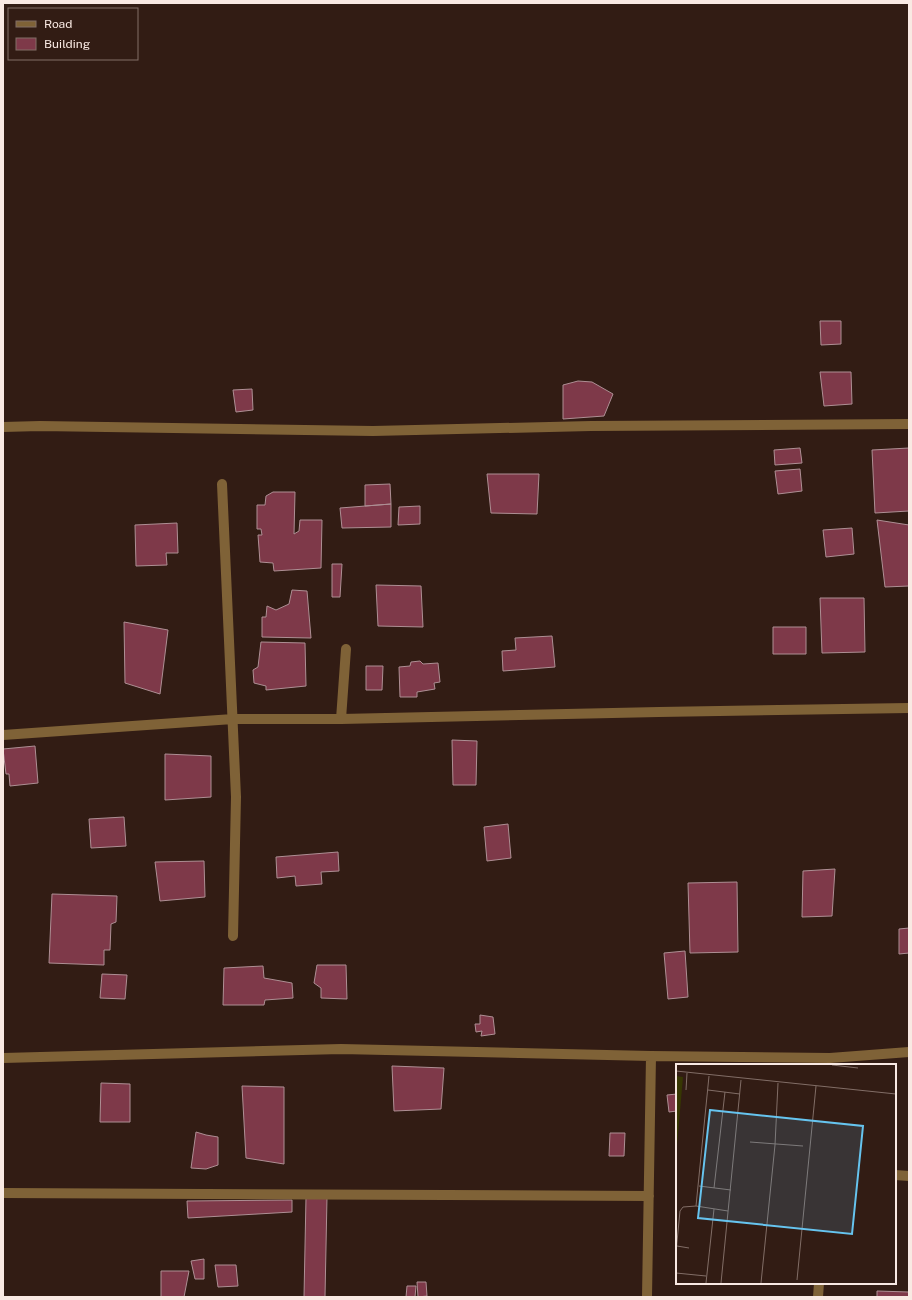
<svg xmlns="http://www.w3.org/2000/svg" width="912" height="1300" viewBox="0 0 912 1300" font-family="'Public Sans',sans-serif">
<rect width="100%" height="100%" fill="#321c14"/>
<path fill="#7e3949" stroke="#ae8f94" d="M820 321H841V344L821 345Z
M820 372H851L852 404 824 406Z
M578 381 592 382 613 394 604 416 563 419V385Z
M252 389 253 410 236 412 233 390Z
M800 448 802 463 775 465 774 450Z
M909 448V511L875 513 872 450Z
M800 469 802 491 778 494 775 471Z
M487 474H539L537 514 491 513Z
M390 484 391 504 365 506V485Z
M273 492H295L294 534 299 531 300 520H322L321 568 274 571 273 563 260 562 258 535H262L261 529H257V505H265L266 496Z
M391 504V527L342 528 340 508Z
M420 506V524L398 525 399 507Z
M877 520 909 525V586L885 587Z
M177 523 178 553H166L167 565 136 566 135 525Z
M852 528 854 554 826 557 823 530Z
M332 564H342L340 597H332Z
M376 585 421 586 423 627 378 626Z
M292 590 307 591 311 638 262 637V617H266L267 606 276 610 289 604Z
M820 598H864L865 652 822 653Z
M124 622 168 630 160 694 125 683Z
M773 627H806V654H773Z
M552 636 555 667 503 671 502 651 516 650 515 638Z
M261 642 305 643 306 686 266 690V686L254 683 253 670 258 667Z
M420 661 423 664 438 663 440 682 434 683 435 689 417 692V697H400L399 667 410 666 411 662Z
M366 666H383L382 690H366Z
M452 740 477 741 476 785H453Z
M35 746 38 783 10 786 9 774H6L3 749Z
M165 754 211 756V797L165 800Z
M124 817 126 846 91 848 89 819Z
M508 824 511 858 487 861 484 827Z
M338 852 339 871 321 872 322 884 296 886 295 876 277 878 276 857Z
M204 861 205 897 160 901 155 862Z
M835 869 832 916 802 917 803 871Z
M737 882 738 952 690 953 688 883Z
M52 894 117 896 116 922 111 924 110 950H104V965L49 963Z
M909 928V953L899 954V929Z
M685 951 688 997 668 999 664 953Z
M317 965H346L347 999 321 998V988L314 983Z
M263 966 264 978 292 983 293 998 265 1000 264 1005H223L224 968Z
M102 974 127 975 125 999 100 998Z
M480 1015 493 1017 495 1034 481 1036 482 1031 476 1032 475 1024H480Z
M392 1066 444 1068 441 1109 394 1111Z
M101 1083 130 1084V1122H100Z
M242 1086 284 1087V1164L246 1158Z
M677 1094V1111L669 1112 667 1095Z
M196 1132 206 1135 218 1137V1165L206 1169 191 1168Z
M610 1133H625L624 1156H609Z
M306 1197H327L325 1297H304Z
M292 1200V1212L188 1218 187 1201Z
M204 1259V1279H195L191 1261Z
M215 1265H236L238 1286 218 1287Z
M161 1271H189L184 1297H161Z
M417 1282H426L427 1296 418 1297Z
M407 1286H416L415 1297H406Z
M877 1291 909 1292V1297H877Z"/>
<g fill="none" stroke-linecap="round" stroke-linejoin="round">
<path stroke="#7f6237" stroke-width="10" d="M3 427 40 426 373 431 591 426 909 424
M222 484 236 797 233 936
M341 719 346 649
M3 735 233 719H341L659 712 909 708
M3 1058 341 1049 651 1056 830 1058 909 1052
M895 1175 909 1176
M3 1193 649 1196
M647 1297 651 1056
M818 1297 819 1283"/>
</g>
<g transform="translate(676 1064)">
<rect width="220" height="220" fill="#321c14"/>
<path d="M0 12 7 13 0 93Z" fill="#373703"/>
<path fill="none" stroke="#826e67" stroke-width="1" d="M156 1 182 4M0 7 220 30M10 26 11 9M32 26 64 30M74 78 127 82M23 122 55 126M38 124 49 28M20 142 33 12M1 182 13 184M0 188 4 147 7 143 20 142 52 147M0 209 30 212M121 216 140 22M30 219 38 145M45 219 65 16M85 219 99 81 102 19"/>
<path fill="#66c4ef" fill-opacity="0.15" stroke="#66c4ef" stroke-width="2" d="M34 46 187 62 176 170 22 154Z"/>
<rect width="220" height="220" fill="none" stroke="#f9e9e3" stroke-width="2"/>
</g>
<rect width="912" height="1300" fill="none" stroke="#f9e9e3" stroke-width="8"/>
<rect x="8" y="8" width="130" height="52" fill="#321c14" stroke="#826e67"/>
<rect x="16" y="21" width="20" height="6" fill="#7f6237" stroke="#826e67"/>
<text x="44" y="28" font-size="12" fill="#f9e9e3">Road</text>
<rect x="16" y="38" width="20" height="12" fill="#7e3949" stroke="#826e67"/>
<text x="44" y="48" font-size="12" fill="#f9e9e3">Building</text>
</svg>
